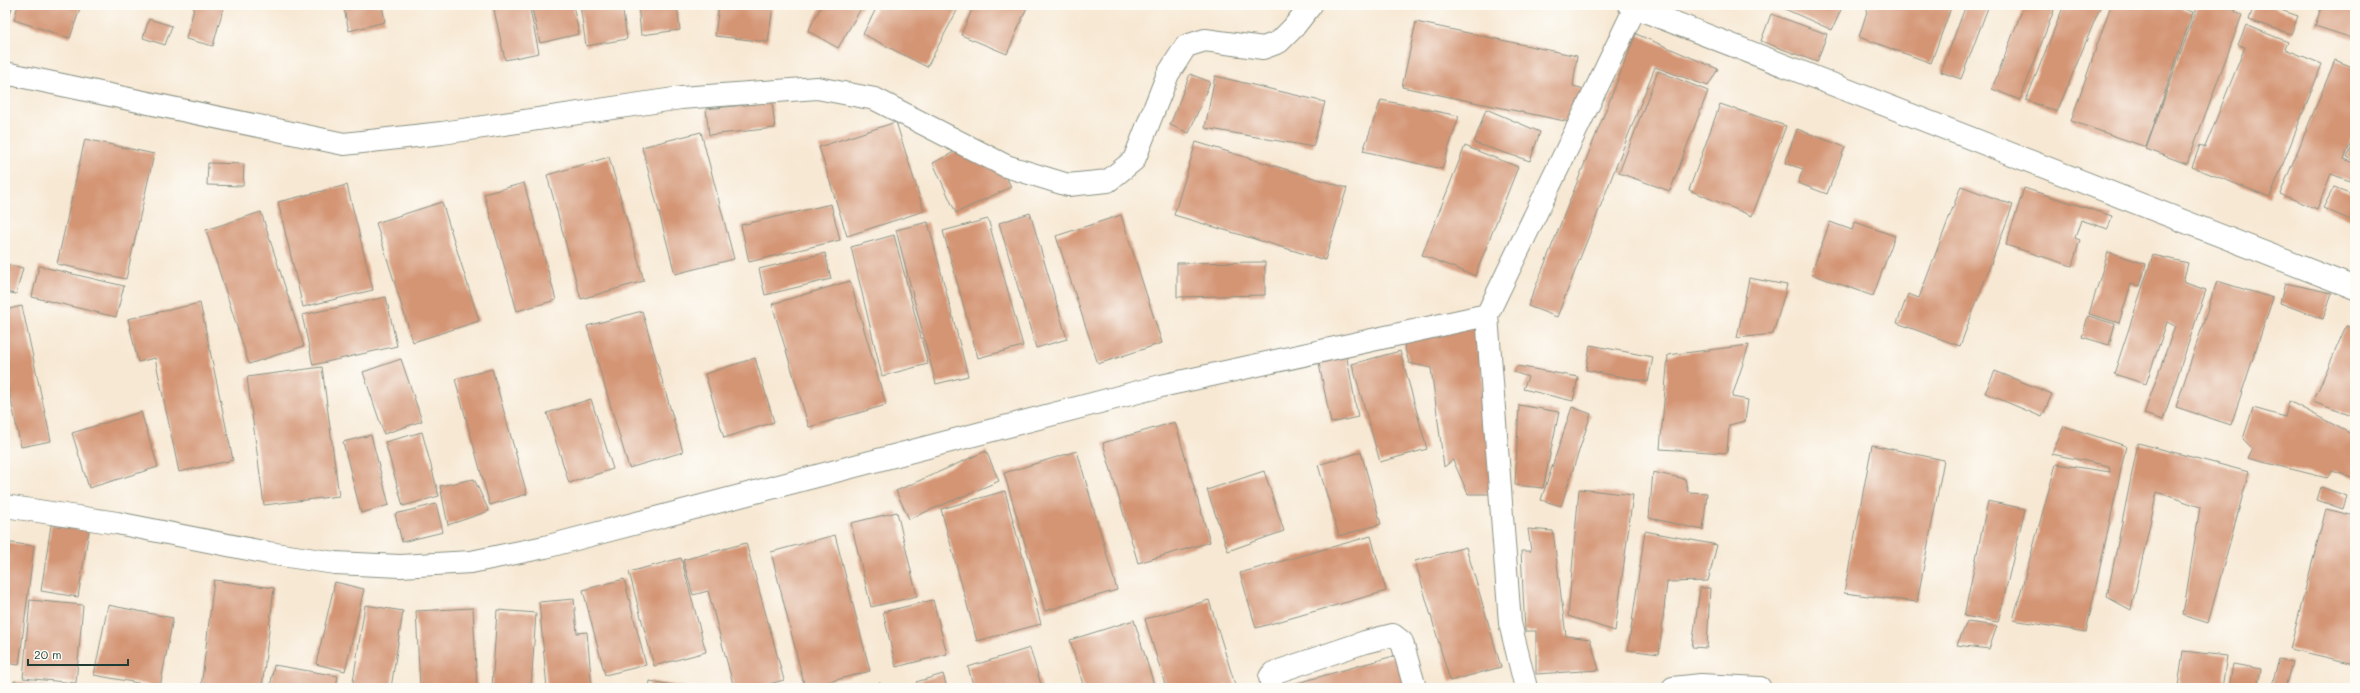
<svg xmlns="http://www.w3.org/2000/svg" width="2360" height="693" viewBox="0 0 2360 693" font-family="Mali,sans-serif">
<rect width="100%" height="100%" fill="#fdfcf7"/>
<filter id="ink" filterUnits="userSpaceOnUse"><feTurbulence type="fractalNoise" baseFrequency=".025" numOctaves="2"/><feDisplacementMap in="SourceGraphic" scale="8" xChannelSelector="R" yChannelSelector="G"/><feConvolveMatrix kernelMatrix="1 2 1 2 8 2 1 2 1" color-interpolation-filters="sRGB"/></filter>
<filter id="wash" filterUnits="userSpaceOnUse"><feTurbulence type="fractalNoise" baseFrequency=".012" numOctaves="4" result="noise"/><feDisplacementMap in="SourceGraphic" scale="16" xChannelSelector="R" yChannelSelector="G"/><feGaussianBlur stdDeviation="0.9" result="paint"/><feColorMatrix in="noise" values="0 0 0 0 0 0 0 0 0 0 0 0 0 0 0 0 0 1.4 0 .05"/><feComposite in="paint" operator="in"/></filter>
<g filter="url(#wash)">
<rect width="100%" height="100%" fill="#f7e8d3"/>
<g id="blocks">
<path fill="#d49575" d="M5 5H13L9 16 5 15Z
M18 5H81L70 38 14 20Z
M195 5H224L213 46 186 39Z
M343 5H382L385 22 349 31Z
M493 5H529L539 53 505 60Z
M531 5H573L579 34 540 43Z
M580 5H622L627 39 586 46Z
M638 5H677L680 30 641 35Z
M719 5H773L768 42 715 36Z
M822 5H863L838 48 808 31Z
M878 5H960L927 67 863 34Z
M974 5H1028L1007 54 961 35Z
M1776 5H1843L1832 30Z
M1869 5H1952L1931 63 1859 37Z
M1966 5H1989L1961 79 1941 72Z
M2024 5H2056L2020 100 1992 89Z
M2064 5H2101L2057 112 2026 100Z
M2111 5H2172L2193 12 2146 147 2071 121Z
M2198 5H2238L2235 12 2242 15 2187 164 2146 149Z
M2254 5H2266L2298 16 2291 34 2249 20Z
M2322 5H2355V39L2315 26Z
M1771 14 1827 34 1817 62 1761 41Z
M149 19 172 26 165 45 143 38Z
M1416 22 1577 56 1573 86 1592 91 1579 124 1402 87Z
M2246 25 2288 42 2285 49 2322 64 2270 197 2192 167 2200 145 2205 147 2245 47 2238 45Z
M1636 34 1718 69 1708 86 1655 67 1557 317 1528 306Z
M2335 60 2355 68V132L2344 159 2355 163V169L2350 181 2331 174 2317 209 2280 194Z
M1658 71 1708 91 1670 191 1619 173Z
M1190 74 1210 82 1189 133 1170 125Z
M1215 76 1325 102 1313 147 1205 128Z
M1381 100 1459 116 1442 169 1363 151Z
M772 102 775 128 709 135 706 109Z
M1720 104 1786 126 1752 216 1689 190Z
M1486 109 1540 132 1530 161 1474 143Z
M896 122 924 211 847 236 819 147Z
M1797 129 1845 147 1827 194 1798 183 1803 169 1785 163Z
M701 132 734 259 675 274 642 147Z
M85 139 154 154 126 279 57 264Z
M2355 139V161L2347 157Z
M1196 142 1347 188 1325 260 1174 215Z
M1465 146 1518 167 1475 276 1422 255Z
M956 151 1004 172 1011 187 956 213 933 163Z
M609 157 644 281 581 299 547 175Z
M208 163 244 164 243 186 207 185Z
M524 183 556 300 517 311 484 194Z
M347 185 373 290 303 307 278 202Z
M1961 186 2013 205 1960 346 1897 323 1908 294 1919 298Z
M2334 187 2352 194 2355 187V222L2323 208Z
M2024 188 2112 216 2108 229 2081 220 2075 238 2080 240 2072 266 2006 245Z
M442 202 479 321 413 342 376 223Z
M831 204 840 240 749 262 741 225Z
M261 212 304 346 249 364 206 230Z
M1030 213 1067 339 1036 348 999 223Z
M1121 215 1162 343 1098 364 1056 236Z
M988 219 1023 346 978 358 943 231Z
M928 222 968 376 936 384 896 230Z
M1830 222 1852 230 1855 222 1895 236 1873 296 1811 274Z
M894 235 928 364 882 376 851 247Z
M2108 252 2146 264 2140 286 2131 284 2119 323 2089 314Z
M825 253 831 279 765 295 759 269Z
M2153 255 2188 263 2183 282 2206 290 2163 420 2144 414 2175 326 2167 322 2146 384 2114 374Z
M1265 262V295L1177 297V263Z
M5 264 23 268 16 294 5 292Z
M39 266 124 286 116 317 32 297Z
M1749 278 1787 285 1773 334 1737 338Z
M850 281 886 405 809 427 772 304Z
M2217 281 2273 298 2231 425 2176 407Z
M2285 283 2332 293 2323 319 2280 303Z
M386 297 397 346 313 365 302 315Z
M200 303 233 460 179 472 155 358 138 362 128 319Z
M22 306 51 441 21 447 5 372V310Z
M642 311 683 452 629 468 587 326Z
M2088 316 2115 324 2109 345 2082 337Z
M1477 322 1493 494H1468L1453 460 1444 467 1431 368 1409 363 1402 337Z
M2346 326 2355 329V417L2313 402Z
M1590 345 1653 357 1648 382 1586 370Z
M1749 345 1732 397 1748 400 1745 421 1729 425 1727 453 1660 449 1668 355Z
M1400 351 1427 449 1380 462 1352 364Z
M1346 353 1358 417 1331 423 1318 359Z
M755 358 774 422 724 438 705 374Z
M401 359 422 421 384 434 363 372Z
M1517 366 1578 377 1573 401 1523 389 1528 377 1514 372Z
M322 367 339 496 264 505 247 377Z
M492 369 527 494 490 505 455 379Z
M1995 371 2052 394 2042 417 1985 393Z
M591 399 613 469 569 483 547 413Z
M2289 401 2355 436V478L2332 471 2327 478 2247 458 2252 448 2243 439 2253 408 2285 417Z
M1519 405 1559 412 1543 488 1515 485Z
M1572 407 1591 414 1561 506 1541 500Z
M141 412 158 467 89 488 72 433Z
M1175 422 1210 542 1138 563 1103 443Z
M2064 426 2126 446 2086 632 2013 620 2056 464 2110 472 2109 466 2052 454Z
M422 432 439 496 403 506 385 442Z
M371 435 389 505 361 513 343 442Z
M2138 443 2249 472 2208 623 2183 615 2200 507 2157 492 2131 610 2107 597Z
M1872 445 1944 460 1917 602 1844 593Z
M986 451 999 481 909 519 896 491Z
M1077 451 1117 590 1045 611 1004 473Z
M1361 452 1381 524 1339 536 1318 465Z
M1264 471 1284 531 1228 551 1207 490Z
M1653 472 1685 479 1688 492 1707 493 1703 530 1649 518Z
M474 479 489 511 448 525 440 486Z
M2321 487 2347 496 2343 509 2317 500Z
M1579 489 1633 495 1615 631 1568 616Z
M1005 491 1041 624 977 641 941 509Z
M1988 501 2025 509 1998 622 1964 616Z
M436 504 443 532 402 542 395 514Z
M2326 509 2355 516V664L2290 649Z
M897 512 917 596 871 607 851 523Z
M51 525 89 530 78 597 41 591Z
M1528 529 1553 531 1566 636 1590 639 1599 670 1536 674V631H1525L1521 551H1531Z
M1645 531 1717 545 1708 581 1667 582 1659 654 1628 650Z
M835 535 870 671 805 688 771 552Z
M1371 536 1386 591 1256 628 1240 573Z
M5 542 34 546 19 665 5 663Z
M746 543 784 680 755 688H734L708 591 693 595 683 560Z
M1466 547 1501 667 1450 681 1415 561Z
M681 558 706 652 654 666 629 572Z
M624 579 646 665 605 675 583 590Z
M214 580 274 588 262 688H201Z
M335 582 364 589 345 671 316 664Z
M1700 588H1710L1707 648 1692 647Z
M574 599 577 633 587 632 592 688H547L539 602Z
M30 600 83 605 76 683 23 678Z
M933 600 947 654 896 667 883 612Z
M1209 600 1236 688H1166L1145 619Z
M108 605 173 618 160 687 94 675Z
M365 605 403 611 391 688H352Z
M473 608 477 688H420L416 611Z
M497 610 536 613 531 688H492Z
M1134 620 1155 688H1084L1070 640Z
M1967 622 1997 626 1989 649 1957 645Z
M1030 648 1042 688H974L968 667Z
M2183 651 2227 656 2222 688 2178 687Z
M1397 655 1406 688H1288L1287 686Z
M2279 659 2292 662 2285 688H2271Z
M2233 664 2261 669 2257 688H2229Z
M274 665 338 676 336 688H270Z
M943 674 947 688H918L916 682Z
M14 681 53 687V688H12Z
M650 681 684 687V688H649Z
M880 683 882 688H864Z"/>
</g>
</g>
<g filter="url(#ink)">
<use href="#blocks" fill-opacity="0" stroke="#8b9284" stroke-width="1"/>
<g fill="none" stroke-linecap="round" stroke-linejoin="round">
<g stroke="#8b9284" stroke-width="24">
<path id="minor" d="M1629 5 2355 288
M5 73 344 144 442 133 681 98 817 88 875 99 1006 166 1068 185 1108 181 1134 160 1168 74 1186 46 1205 40 1263 48 1279 42 1293 28 1311 5
M5 506 117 523 268 553 335 563 400 566 471 562 545 547 1161 386 1487 315
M1272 688 1270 677 1273 673 1365 642 1393 635 1402 642 1415 688
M1526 688 1510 623 1487 315 1635 8"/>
</g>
<g stroke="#8b9284" stroke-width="24">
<path id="major" d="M1673 688 1701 685 1760 688"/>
</g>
<use href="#minor" stroke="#fff" stroke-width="22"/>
<use href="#major" stroke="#fff" stroke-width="22"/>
</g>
</g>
<rect width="2360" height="693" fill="none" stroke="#fdfcf7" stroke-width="20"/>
<path d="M28 659v6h100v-6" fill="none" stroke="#1f3d34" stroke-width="2"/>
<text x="34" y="659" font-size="12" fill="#1f3d34" stroke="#fdfcf7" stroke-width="3" paint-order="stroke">20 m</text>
</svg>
